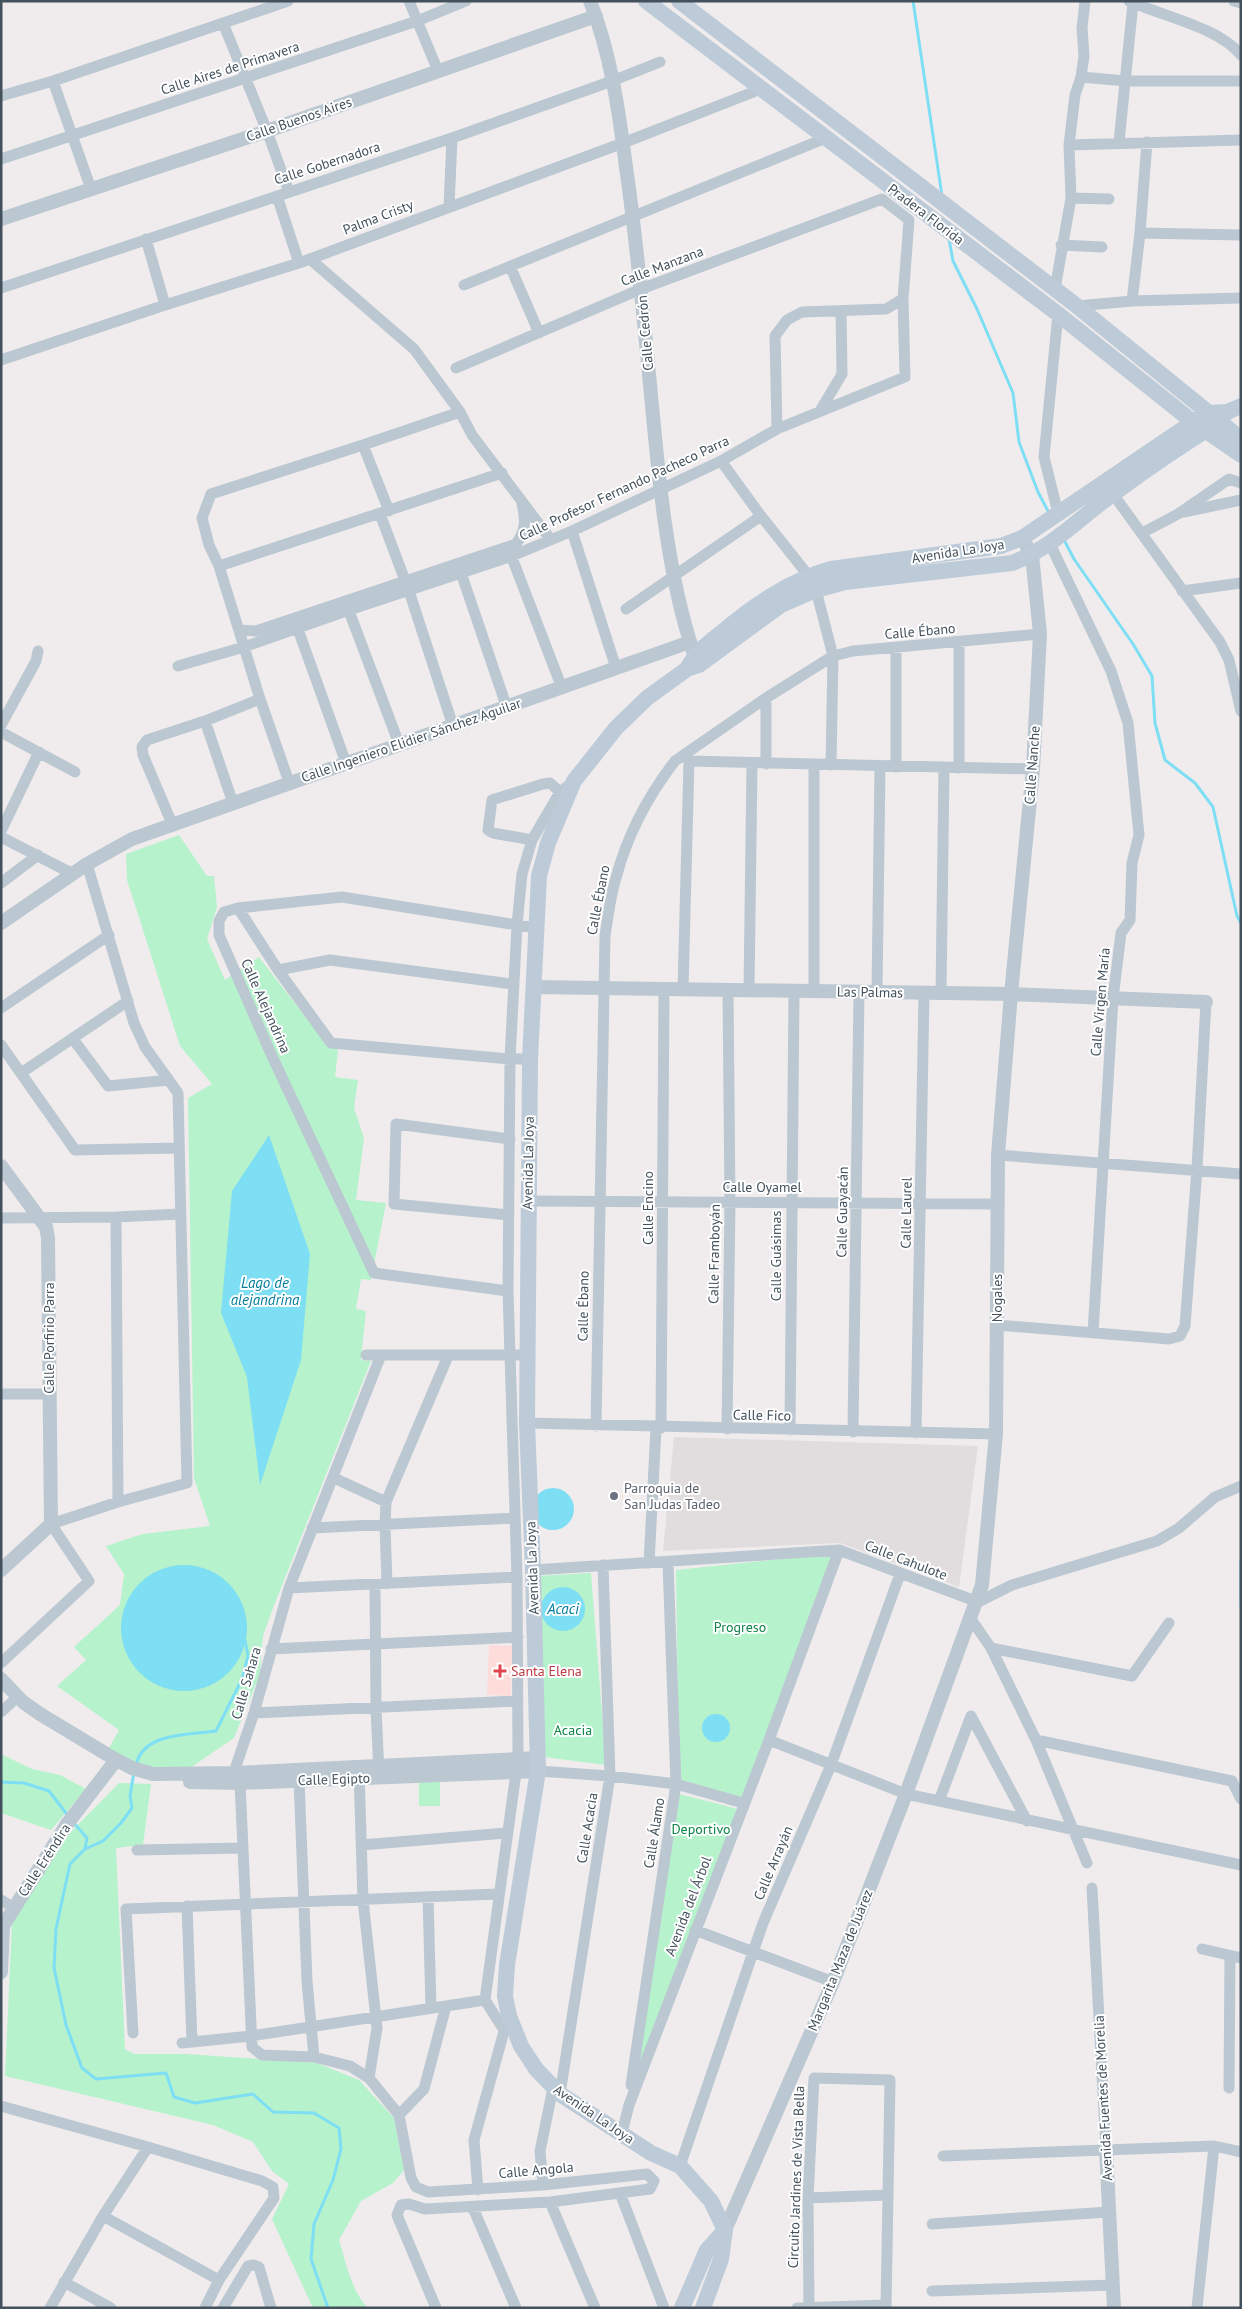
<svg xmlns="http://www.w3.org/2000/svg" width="1242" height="2309" viewBox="0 0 1242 2309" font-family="'PT Sans',sans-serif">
<rect width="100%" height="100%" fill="#f0eced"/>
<path fill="#e1ddde" d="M674 1437 978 1446 959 1587 840 1543 663 1551Z"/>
<path fill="#fddcd9" d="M489 1645 512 1646 511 1696 487 1695Z"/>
<path fill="#b6f3cc" d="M179 835 207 876H214L217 907 207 939 225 980 259 957 321 1037 338 1050 335 1077 358 1080 354 1108 364 1138 356 1200 386 1203 371 1280 361 1279 356 1309 366 1311 361 1360 371 1361 273 1608 263 1636 260 1674 234 1738 190 1768 149 1769 107 1752 119 1730 57 1686 86 1660 74 1647 120 1605 124 1574 106 1546 143 1534 210 1526 194 1478 188 1098 212 1084 180 1046 127 880 126 854Z
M837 1553 741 1798 679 1779 676 1570Z
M591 1573 606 1765 544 1757 536 1576Z
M1 1754 32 1769 60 1775 86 1789 51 1830 1 1813Z
M419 1782H440V1806H419Z
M119 1783 151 1784 143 1845 116 1848 125 2049 134 2054H186L317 2063 359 2080 394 2118 404 2170 393 2183 361 2201 339 2240C346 2262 351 2291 368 2308H314L312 2306 272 2219 289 2184 272 2171 253 2142 213 2125 5 2076 12 1923 60 1843Z
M679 1794 738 1809 634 2086Z"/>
<path fill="#7edef4" d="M269 1135 310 1254 301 1360 260 1485 247 1377 221 1313 232 1191Z
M532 1509a21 21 0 1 1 42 0a21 21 0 1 1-42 0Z
M121 1628a63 63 0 1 1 126 0a63 63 0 1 1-126 0Z
M541 1609a22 22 0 1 1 44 0a22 22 0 1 1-44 0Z
M702 1728a14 14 0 1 1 28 0a14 14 0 1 1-28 0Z"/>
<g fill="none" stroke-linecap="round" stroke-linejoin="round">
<path stroke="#7edef4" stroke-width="3" d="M913 1 942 196
M949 239 953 261 977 309 1013 393 1019 442 1038 492 1049 513
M1063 538 1074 559 1133 644 1152 676 1155 723 1165 760 1195 783 1213 807 1237 916 1241 923
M1241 1560V1606
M136 1766C142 1732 189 1735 216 1731L242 1679 248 1656 245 1640
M134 1772 130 1796 132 1808 121 1823 103 1841 85 1849 70 1864 56 1929 54 1968 66 2025 82 2068 96 2079 166 2073 174 2097 195 2103 253 2094 273 2112 314 2113 339 2128 341 2149 333 2180 314 2224 311 2259 328 2308
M1 1782 24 1783 49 1791 69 1817
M73 1822 87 1838 85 1849"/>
<path stroke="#bbc8d1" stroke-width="11" d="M409 1 438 71
M1129 1C1162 16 1218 27 1241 55
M1234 1 1241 3
M223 23 267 131 289 192
M1081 77 1126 81H1241
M53 81 91 189
M1 96 53 81 288 1
M1119 142 1133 3
M1069 145 1241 140
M1 159 417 21 466 1
M277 196 299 263
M1071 198 1109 199
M449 207 452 138
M1140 233 1241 235
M146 239 165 305
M1061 245 1102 247
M310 259 414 349 460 412 472 435 551 540
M510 266 539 333
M464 285 826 138
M1 288 452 138 612 81 660 62
M1055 289 1071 198 1069 145 1075 95 1081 77 1084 56 1082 28 1085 1
M1132 301 1140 233 1147 142
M1077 306 1132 301 1241 298
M1 360 165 305 299 263 623 143 761 89
M820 411 842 374 841 311
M777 429 775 336 787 320 802 312 886 309 903 299
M363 445 389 511
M721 461 761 516 808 575
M1113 494 1220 642 1229 660 1241 711
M1184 512 1241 500
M1058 513 1044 457 1058 314
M380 514 409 591 453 726
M572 531 616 668
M1142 533 1178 514 1229 479 1241 483
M1050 544 1111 671 1128 723 1139 835 1132 863 1130 920 1121 933 1113 998 1093 1333
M509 550 562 688
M219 566 502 473
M459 567 507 708
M816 590 833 656 831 765
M1182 591 1241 583
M346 603 399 744
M626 609 761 516
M295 621 346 763
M239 630 256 631 516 544C526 530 526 520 522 504
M959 642V768
M178 666 244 647 349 610 512 556 572 531 721 461 777 429 905 377 903 299 909 220 882 199 641 289 456 368
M205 721 233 803
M1 725 36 661 38 651
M1 732 75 772
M689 761 1033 769
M766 764V698
M814 765V991
M896 767V648
M289 782 260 699 219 566 209 545 202 518 211 494 363 445 460 412
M173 826 143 755 142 747 147 740 205 721 260 699
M1 831 39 752
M1 837 73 874
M532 840 493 833 488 830 492 800 543 784 550 783 560 792
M1 883 38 855
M238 908 278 970 331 1043 510 1059H530
M278 970 330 960 512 984
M683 989 689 761 685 755
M749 990 752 764
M877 992 880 766
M941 993 944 768
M1 1008 109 935
M73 1039 108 1086 169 1080
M1 1045 75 1150 179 1148
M21 1073 128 1001
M998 1155 1241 1174
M528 1201 997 1204
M509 1215 394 1204 396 1124 510 1139
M116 1217 118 1502
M1 1218 116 1217 180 1214
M508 1291 374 1273 271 1054 219 935V921L224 912 238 908 342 897 536 928
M997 1325 1169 1339 1180 1336 1185 1326 1197 1169 1206 1002
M366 1355H527
M381 1355 289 1588 254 1713 236 1766V1773L240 1783 252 2047 262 2055 314 2057 350 2066 369 2078 399 2115 411 2178 416 2187 428 2192 543 2185 647 2174 654 2181 650 2189 550 2202 425 2209 409 2204 401 2205 397 2215 436 2308
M1 1394H50
M527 1423 996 1434
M596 1426 605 936C608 917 610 897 616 878 627 836 648 796 675 761L766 698 833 656 853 651 1040 634
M661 1428 664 989
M727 1429 730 1202 728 990
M790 1430 794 991
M853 1432 859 992
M916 1433 924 993
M334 1478 386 1502
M312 1528 514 1518
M649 1563 656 1428
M533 1570 839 1550 978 1602 1012 1585 1157 1541 1179 1528 1215 1497 1241 1486
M387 1584 385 1526 386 1502 448 1356
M375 1585 376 1708 379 1773
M289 1588 517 1577
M971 1619 991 1648 1036 1740 1087 1863
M991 1648 1132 1676 1169 1623
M271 1649 518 1637
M1 1663 89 1581 51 1524 118 1502 187 1483 178 1093 145 1047 134 1023 87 864
M1 1712 11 1703
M254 1713 518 1701
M971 1716 1027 1821
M769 1740 906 1794 1241 1865
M1036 1740 1232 1781 1241 1799
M359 1771 363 1900 377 2028 369 2078
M538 1771 610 1776 676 1784 743 1803
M299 1780 307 1981 314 2057
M939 1801 971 1716
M361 1845 506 1833
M137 1850 242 1848
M1092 1888 1106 2149
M428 1897 431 2008
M1 1900 14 1908
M187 1906 192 2042
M695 1930 833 1982
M1202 1949 1241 1958
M504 2030 485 2000 518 1758 517 1577 508 1291 510 1059 517 925 522 874 532 840 560 792 573 782
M133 2033 126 1909 498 1894
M182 2043 251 2036 485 2000
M631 2085 676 1784 668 1563
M1229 2088 1230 1956
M560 2094 610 1776 603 1565
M1 2106 148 2147 262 2181 273 2187 274 2198 219 2280 205 2308
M399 2115 424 2089 446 2006
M622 2133 629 2105 769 1740 839 1550
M943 2156 1214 2146 1241 2152
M680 2166 763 1923 831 1765 900 1574
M543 2185 540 2151 553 2088
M478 2190 474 2140 506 2024
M620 2193 664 2308
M808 2198 888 2195
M550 2202 595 2308
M473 2208 516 2308
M103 2216 219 2280
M932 2224 1108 2212
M64 2282 111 2308
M932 2291 1113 2285
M50 2308 103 2216 148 2147
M223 2308 248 2266 254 2265 259 2267 271 2308
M797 2308 886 2305
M809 2308 808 2198 814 2078 890 2080 886 2308
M1197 2308 1214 2146"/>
<path stroke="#bbc8d1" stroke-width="14" d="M590 1C611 54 619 112 626 167 638 250 645 333 653 416 660 491 669 579 693 651
M1 219 267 131 596 16
M1 923 87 864 132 839 690 642
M533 987 1011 994 1206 1002
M1 1166 46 1227 48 1238 51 1524 1 1570
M1 1679 23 1702 40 1714 113 1758 132 1768 153 1774 236 1773 538 1758
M190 1782 240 1783 538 1771
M1 1972 3 1926 67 1824 116 1760
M1106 2149 1114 2308
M725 2230 833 1982 906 1794 982 1585 996 1434 998 1155 1011 994 1033 769 1040 634 1032 555 1022 538"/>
<path stroke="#bdcbd8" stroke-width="16" d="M646 1 1058 314 1193 422 1241 455
M679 1 1077 306 1241 439
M687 669C695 653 707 644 721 633 754 605 789 581 831 569L1001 546 1022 538 1193 422 1209 413 1227 412 1241 406
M682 2308 707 2250 725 2230
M703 2308 721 2259 725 2230 711 2201 680 2166 651 2153 560 2094 536 2069 521 2046 509 2016 505 1996 507 1965 538 1771 533 1570 527 1423 530 1059 539 876 548 843 574 781 616 728 647 698 687 669 699 665 781 605 816 590 845 582 1012 563C1052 548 1079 518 1113 494 1147 469 1182 445 1218 423L1227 412"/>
</g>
<circle fill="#6b7280" stroke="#fff" stroke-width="2" cx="614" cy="1496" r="5"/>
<path fill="#e0444e" stroke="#fff" stroke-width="2" d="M497.5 1663.5h5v5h5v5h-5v5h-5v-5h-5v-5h5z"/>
<g text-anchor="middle" stroke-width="4" stroke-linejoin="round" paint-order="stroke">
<g font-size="14" fill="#43515c" stroke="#fff">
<text transform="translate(230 68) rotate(-18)" y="5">Calle Aires de Primavera</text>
<text transform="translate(299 119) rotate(-19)" y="5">Calle Buenos Aires</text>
<text transform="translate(327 163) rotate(-18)" y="5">Calle Gobernadora</text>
<text transform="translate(926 214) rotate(37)" y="5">Pradera Florida</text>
<text transform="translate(378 217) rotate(-21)" y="5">Palma Cristy</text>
<text transform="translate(662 266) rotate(-21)" y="5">Calle Manzana</text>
<text transform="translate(645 333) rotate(-95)" y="5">Calle Cedrón</text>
<text transform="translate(624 488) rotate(-25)" y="5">Calle Profesor Fernando Pacheco Parra</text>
<text transform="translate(958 551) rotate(-9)" y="5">Avenida La Joya</text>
<text transform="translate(920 631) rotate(-5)" y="5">Calle Ébano</text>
<text transform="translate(411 740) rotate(-19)" y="5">Calle Ingeniero Elidier Sánchez Aguilar</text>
<text transform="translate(1032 765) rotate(-86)" y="5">Calle Nanche</text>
<text transform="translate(598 900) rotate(-79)" y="5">Calle Ébano</text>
<text transform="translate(870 992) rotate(1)" y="5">Las Palmas</text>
<text transform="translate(1100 1002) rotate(-85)" y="5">Calle Virgen María</text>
<text transform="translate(266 1006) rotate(66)" y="5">Calle Alejandrina</text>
<text transform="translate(528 1163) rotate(-89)" y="5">Avenida La Joya</text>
<text x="762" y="1192">Calle Oyamel</text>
<text transform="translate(648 1208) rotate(-90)" y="5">Calle Encino</text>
<text transform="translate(842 1212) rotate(-89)" y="5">Calle Guayacán</text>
<text transform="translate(906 1213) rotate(-89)" y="5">Calle Laurel</text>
<text transform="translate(714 1254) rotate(-89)" y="5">Calle Framboyán</text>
<text transform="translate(776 1256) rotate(-90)" y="5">Calle Guásimas</text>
<text transform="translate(997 1298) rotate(-90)" y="5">Nogales</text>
<text transform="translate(583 1306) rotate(-89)" y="5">Calle Ébano</text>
<text transform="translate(49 1338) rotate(-90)" y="5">Calle Porfirio Parra</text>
<text transform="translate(762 1415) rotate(1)" y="5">Calle Fico</text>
<text transform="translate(906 1560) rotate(21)" y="5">Calle Cahulote</text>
<text transform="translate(532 1568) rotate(-92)" y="5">Avenida La Joya</text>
<text transform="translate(246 1683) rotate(-74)" y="5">Calle Sahara</text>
<text transform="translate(334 1779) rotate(-2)" y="5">Calle Egipto</text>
<text transform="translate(587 1828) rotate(-81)" y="5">Calle Acacia</text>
<text transform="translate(654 1833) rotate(-81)" y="5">Calle Álamo</text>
<text transform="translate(44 1860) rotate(-57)" y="5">Calle Eréndira</text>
<text transform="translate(773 1863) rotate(-67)" y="5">Calle Arrayán</text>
<text transform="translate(688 1906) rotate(-69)" y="5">Avenida del Árbol</text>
<text transform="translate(840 1960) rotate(-68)" y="5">Margarita Maza de Juárez</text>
<text transform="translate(1103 2098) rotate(-93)" y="5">Avenida Fuentes de Morelia</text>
<text transform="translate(594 2114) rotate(34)" y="5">Avenida La Joya</text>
<text transform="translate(536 2170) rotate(-5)" y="5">Calle Angola</text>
<text transform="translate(796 2177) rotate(-88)" y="5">Circuito Jardines de Vista Bella</text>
</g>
<g font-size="14" fill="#5b616d" stroke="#fff" text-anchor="start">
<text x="624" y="1493">Parroquia de<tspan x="624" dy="16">San Judas Tadeo</tspan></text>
</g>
<g font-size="14" fill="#0e8447" stroke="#fff">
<text x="740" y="1632">Progreso</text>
<text x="573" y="1735">Acacia</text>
<text x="701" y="1834">Deportivo</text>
</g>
<g font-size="14" fill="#be3a42" stroke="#fff" text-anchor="start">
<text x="511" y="1676">Santa Elena</text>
</g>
<g font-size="15" font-style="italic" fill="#037d9a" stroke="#fff">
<text x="265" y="1288">Lago de<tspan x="265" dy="17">alejandrina</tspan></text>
<text x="563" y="1614">Acaci</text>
</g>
</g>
<rect width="1242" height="2309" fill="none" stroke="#43515c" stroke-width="5"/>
</svg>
